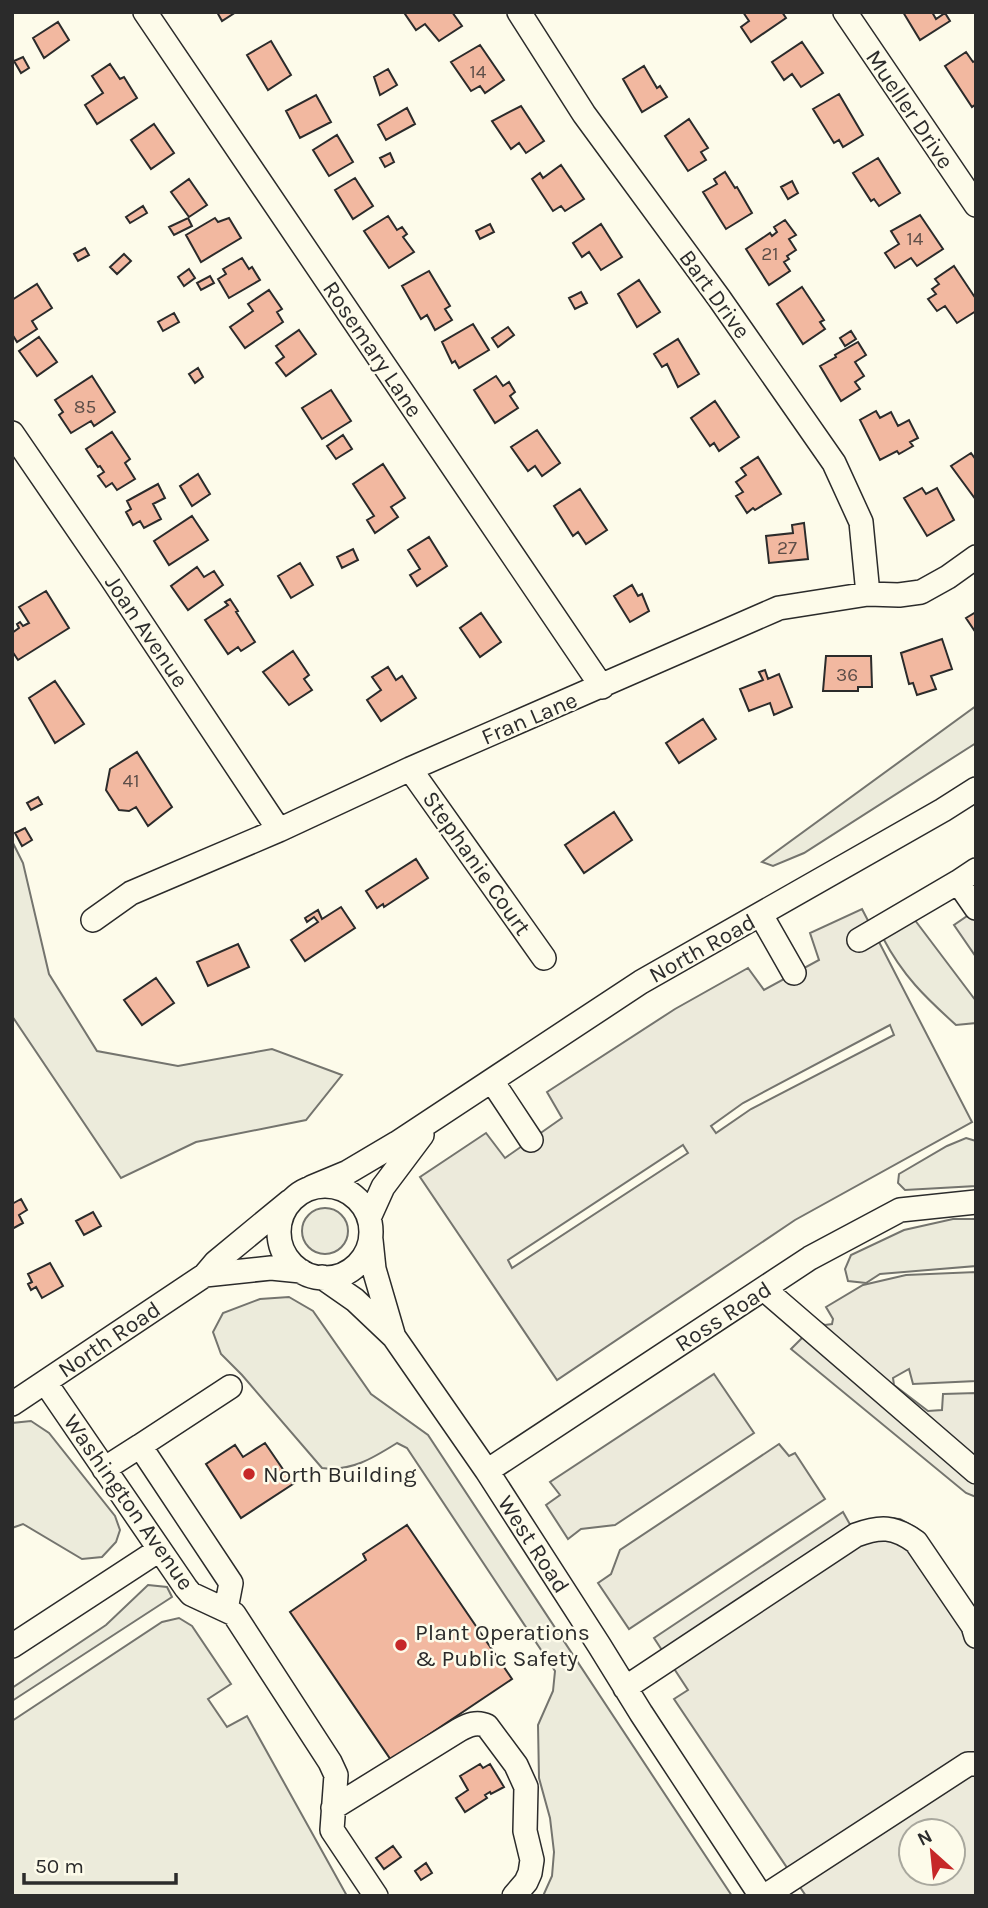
<svg xmlns="http://www.w3.org/2000/svg" width="988" height="1908" viewBox="0 0 988 1908" font-family="Karla,sans-serif">
<rect width="100%" height="100%" fill="#fdfbea"/>
<path fill="#ecebdb" stroke="#74746e" stroke-width="2" d="M976 706V743L804 853 773 866 762 862Z
M12 841 23 863 49 974 97 1051 178 1066 272 1049 342 1075 306 1120 196 1142 121 1178 12 1016Z
M905 907 976 1001V1023L956 1025C925 997 903 976 883 938Z
M966 1138 976 1141V1186L905 1190 898 1183 899 1174 947 1146Z
M302 1231a23 23 0 1 1 46 0a23 23 0 1 1-46 0Z
M953 1219H976V1266L880 1274 866 1283 848 1281 845 1269 851 1255 904 1230Z
M289 1297 313 1311 371 1394 428 1435 732 1896H543L552 1876 554 1852 550 1818 539 1778 538 1725 553 1691 555 1671 407 1448 397 1443C373 1458 351 1472 322 1468L242 1375 221 1354 213 1332 223 1313 260 1299Z
M31 1421 49 1433 115 1516 120 1530 116 1542 102 1557 82 1559 23 1524 12 1528V1423Z
M148 1585 167 1587 172 1597 12 1701V1688L106 1625Z
M179 1618 192 1626 231 1684 208 1699 227 1727 247 1716 347 1896H12V1721L162 1622Z"/>
<path fill="#eceadb" stroke="#74746e" stroke-width="2" fill-rule="evenodd" d="M862 909 972 1122 795 1220 557 1380 420 1177 486 1133 505 1158 562 1118 547 1092 675 1009 748 968 764 990 819 960 810 933ZM890 1025 894 1035 751 1109 716 1133 711 1126 743 1103ZM683 1145 688 1153 512 1268 508 1260Z
M976 910V957L954 925Z
M976 1272V1381L913 1384 909 1369 893 1378 894 1385 928 1411 942 1410 943 1394 976 1393V1497L966 1493 791 1349 818 1322 825 1325 832 1324 833 1319 826 1307 863 1285 906 1275Z
M714 1374 754 1433 615 1525 581 1529 568 1539 546 1505 560 1495 550 1482Z
M779 1444 789 1456 795 1453 825 1499 629 1629 598 1583 611 1574 620 1550Z
M843 1512 852 1528 884 1518 900 1519 918 1529 976 1611V1896H806L674 1699 688 1690 654 1638ZM911 1831H953V1873H911Z"/>
<path fill="#f2b8a0" stroke="#2b2b2b" stroke-width="2" d="M217 12H236L222 21Z
M408 12H452L462 26 439 41 425 24 416 30 405 14Z
M743 12H782L786 18 751 42 741 27 749 21Z
M903 12H932L936 19 945 13 950 21 920 40Z
M58 22 69 40 44 58 33 38Z
M271 41 291 75 268 90 247 55Z
M802 42 823 73 801 87 792 74 784 80 772 62Z
M480 45 504 80 485 93 480 86 471 91 451 62Z
M966 52 973 62 976 60V104L972 107 945 66Z
M23 57 29 68 21 73 14 61Z
M110 64 120 79 124 77 137 98 97 124 85 105 103 93 92 76Z
M644 66 657 88 660 86 667 97 642 112 623 79Z
M388 69 397 85 380 95 374 77Z
M839 94 863 135 843 147 839 140 834 143 813 109Z
M316 95 331 122 300 138 286 111Z
M521 106 544 141 526 153 519 143 511 149 492 121Z
M407 108 415 124 386 140 378 125Z
M689 119 708 148 701 152 706 160 688 171 665 136Z
M154 124 174 153 151 169 131 140Z
M337 135 353 162 329 176 313 150Z
M390 153 394 162 385 167 380 158Z
M878 158 900 193 879 206 874 199 871 201 853 173Z
M561 165 584 199 565 211 561 206 553 211 532 179 540 173 543 178Z
M725 172 735 188 737 187 752 213 726 229 703 192 717 184 714 179Z
M355 178 373 206 353 219 335 190Z
M189 179 207 205 189 217 171 192Z
M792 181 798 193 788 199 781 187Z
M143 206 147 213 130 223 126 217Z
M920 215 943 249 917 266 911 258 895 268 885 253 899 244 891 231Z
M388 216 397 230 402 227 407 234 403 237 414 252 389 268 364 231Z
M188 218 192 226 174 235 169 227Z
M215 218 218 222 229 218 241 238 201 262 186 235Z
M785 220 796 235 789 239 796 250 787 256 789 259 784 262 790 271 769 285 746 249 770 233 772 236 777 232 774 227Z
M490 224 494 232 480 239 476 231Z
M601 224 622 257 601 270 589 252 582 257 573 243Z
M85 248 89 255 78 261 74 254Z
M124 254 131 261 117 274 110 267Z
M242 258 249 269 252 267 260 280 229 298 218 279 226 274 223 269Z
M954 266 976 299V311L957 323 945 306 937 311 928 299 936 294 932 289 939 284 935 279Z
M189 269 195 278 184 286 178 277Z
M429 271 450 306 445 309 452 320 435 330 427 315 421 319 402 286Z
M210 276 214 283 201 290 197 283Z
M639 280 660 312 637 327 618 294Z
M37 284 52 308 32 321 37 329 17 342 12 334V300Z
M802 287 824 320 820 322 825 329 803 344 777 304Z
M269 290 282 309 277 312 283 322 245 348 230 327 253 311 248 304Z
M581 292 587 303 575 309 569 298Z
M174 313 179 322 163 331 158 322Z
M473 324 489 350 459 368 455 361 452 363 442 342Z
M508 327 514 335 498 347 492 338Z
M299 330 316 354 286 376 276 363 284 357 276 346Z
M851 331 856 339 845 346 840 338Z
M39 337 57 362 37 376 19 351Z
M678 339 699 374 678 387 667 364 662 367 654 354Z
M858 342 866 355 855 362 864 376 855 382 860 389 841 401 820 366 836 357 835 355Z
M198 368 203 377 195 383 189 374Z
M92 376 115 412 94 426 91 421 71 433 59 415 63 412 55 400Z
M496 376 503 386 509 382 515 392 510 396 518 408 495 423 474 390Z
M331 390 351 421 322 439 302 408Z
M715 401 739 437 719 451 714 443 710 446 691 418Z
M876 411 880 418 891 412 898 426 909 420 918 438 910 442 913 446 899 454 897 451 880 460 860 420Z
M537 430 560 463 542 476 535 466 528 471 511 447Z
M112 432 130 459 125 463 135 479 117 490 112 483 106 487 98 476 104 472 100 466 98 467 86 449Z
M343 435 352 449 336 459 327 446Z
M971 453 976 460V500L951 466Z
M758 457 781 494 755 510 753 508 747 513 736 496 743 492 736 482 746 475 741 468Z
M383 464 405 498 391 507 398 517 375 533 367 520 374 516 353 484Z
M198 474 210 494 192 506 180 486Z
M158 484 165 498 153 504 161 519 144 528 140 521 133 525 126 512 131 509 127 501Z
M922 488 926 494 937 488 954 520 927 536 904 498Z
M580 489 607 530 586 544 578 532 573 536 554 506Z
M192 516 208 540 169 565 154 541Z
M804 523 808 559 769 563 766 536 793 533 792 525Z
M429 537 447 566 417 586 410 575 420 569 408 550Z
M353 549 358 560 342 568 337 557Z
M300 563 313 585 291 598 278 576Z
M197 567 204 577 214 571 223 585 188 610 171 586Z
M632 585 638 596 642 594 649 611 630 622 614 596Z
M46 591 69 628 18 660 12 651V633L19 628 17 624 20 622 23 626 29 623 19 607Z
M230 599 238 611 236 612 255 642 241 651 238 647 228 654 205 620 228 605 225 602Z
M976 612V633L966 618Z
M481 613 501 642 480 657 460 628Z
M942 639 952 669 931 676 936 689 917 695 913 683 909 684 901 653Z
M293 651 309 675 304 679 312 690 289 705 263 672Z
M826 656H871L872 687H858V691H823Z
M388 667 396 680 402 676 416 698 381 721 367 700 381 690 372 677Z
M765 670 768 679 779 674 792 707 774 715 770 703 749 711 740 689 763 680 759 672Z
M55 681 84 724 55 743 29 698Z
M703 719 716 739 679 763 666 743Z
M137 752 172 807 148 826 136 807 129 811 119 810 106 790 110 769Z
M38 797 42 804 31 810 27 803Z
M614 812 632 840 584 873 565 845Z
M25 828 32 840 22 846 15 833Z
M416 859 428 878 384 907 383 904 377 908 366 891Z
M341 907 355 928 305 961 291 940 318 922 314 917 307 922 305 918 318 910 322 919Z
M238 944 249 967 208 986 197 962Z
M156 978 174 1003 142 1025 124 1000Z
M21 1199 27 1210 19 1215 23 1223 12 1229V1204Z
M93 1212 101 1226 84 1235 76 1221Z
M50 1263 63 1286 42 1298 36 1287 31 1290 28 1284 32 1282 28 1274Z
M265 1443 293 1484 241 1518 206 1464 235 1445 243 1457Z
M407 1525 512 1679 391 1760 290 1612 366 1560 363 1554Z
M480 1764 483 1768 490 1764 504 1787 491 1794 490 1792 485 1795 487 1798 465 1812 456 1798 468 1790 460 1776Z
M393 1846 401 1857 384 1869 376 1858Z
M426 1863 432 1873 421 1880 415 1871Z"/>
<g fill="none" stroke-linecap="round" stroke-linejoin="round">
<g stroke="#2b2b2b" stroke-width="26">
<path id="minor" d="M145 12 602 687
M519 12 584 114 719 298 834 463 861 522 868 594
M845 12 976 205
M12 433 110 576 279 830
M410 769 544 958
M976 870 958 882 976 908
M761 915 794 973
M93 920 131 893 279 830 410 769 779 608 868 594 899 595 921 592 948 577 976 557
M859 940 958 882
M492 1081 531 1140
M279 1232a46 46 0 1 1 92 0a46 46 0 1 1-92 0Z
M312 1187 348 1172 397 1143 641 982 943 810 976 789
M369 1218 383 1187 422 1135
M371 1240 374 1269 393 1334
M205 1275 271 1268 301 1271
M322 1277 355 1300 394 1337 487 1471 599 1645 641 1713 761 1896
M764 1289 976 1472
M45 1382 186 1588 191 1594 234 1614 330 1762 336 1775 332 1830 376 1896
M12 1404 205 1275 216 1262 290 1201
M140 1446 230 1387
M104 1469 140 1446 231 1583 226 1609
M487 1471 810 1258 900 1210 976 1202
M12 1646 159 1550
M625 1688 856 1535C880 1526 894 1526 916 1542L973 1626 976 1636
M333 1808 459 1730C468 1725 477 1721 487 1726L516 1765 526 1787 525 1831 532 1860 530 1873 526 1882 514 1896
M765 1896 968 1764H976"/>
</g>
<use href="#minor" stroke="#fdfbea" stroke-width="23"/>
</g>
<g fill="#c62828" stroke="#fdfbea" stroke-width="2.5">
<circle cx="249" cy="1474" r="7"/>
<circle cx="401" cy="1645" r="7"/>
</g>
<g text-anchor="middle" stroke-width="5" stroke-linejoin="round" paint-order="stroke">
<g font-size="19" fill="#5d4e48">
<text x="478" y="78">14</text>
<text x="915" y="245">14</text>
<text x="770" y="260">21</text>
<text x="85" y="413">85</text>
<text x="787" y="554">27</text>
<text x="847" y="681">36</text>
<text x="131" y="787">41</text>
</g>
<g font-size="23" fill="#2b2b2b" stroke="#fdfbea">
<text transform="translate(910 109) rotate(56)" y="8">Mueller Drive</text>
<text transform="translate(715 294) rotate(54)" y="8">Bart Drive</text>
<text transform="translate(373 349) rotate(56)" y="8">Rosemary Lane</text>
<text transform="translate(147 631) rotate(56)" y="8">Joan Avenue</text>
<text transform="translate(529 718) rotate(-23)" y="8">Fran Lane</text>
<text transform="translate(477 863) rotate(55)" y="8">Stephanie Court</text>
<text transform="translate(702 948) rotate(-29)" y="8">North Road</text>
<text transform="translate(723 1316) rotate(-33)" y="8">Ross Road</text>
<text transform="translate(109 1339) rotate(-34)" y="8">North Road</text>
<text transform="translate(129 1502) rotate(55)" y="8">Washington Avenue</text>
<text transform="translate(534 1544) rotate(57)" y="8">West Road</text>
</g>
<g font-size="23" fill="#2b2b2b" stroke="#fdfbea" text-anchor="start">
<text x="263" y="1482">North Building</text>
<text x="415" y="1640">Plant Operations<tspan x="415" dy="26">&amp; Public Safety</tspan></text>
</g>
</g>
<rect width="988" height="1908" fill="none" stroke="#2b2b2b" stroke-width="28"/>
<g transform="translate(932 1852) rotate(333)"><circle r="33" fill="#fdfbea" stroke="#a9a89e" stroke-width="2"/>
<path d="M0-5L12 26L0 18L-12 26Z" fill="#c62828"/>
<text y="-10" font-size="19" font-weight="bold" text-anchor="middle" fill="#2b2b2b">N</text>
</g>
<path d="M24 1873v10h152v-10" fill="none" stroke="#2b2b2b" stroke-width="3.5"/>
<text x="35" y="1873" font-size="21" fill="#2b2b2b" stroke="#fdfbea" stroke-width="5" paint-order="stroke">50 m</text>
</svg>
